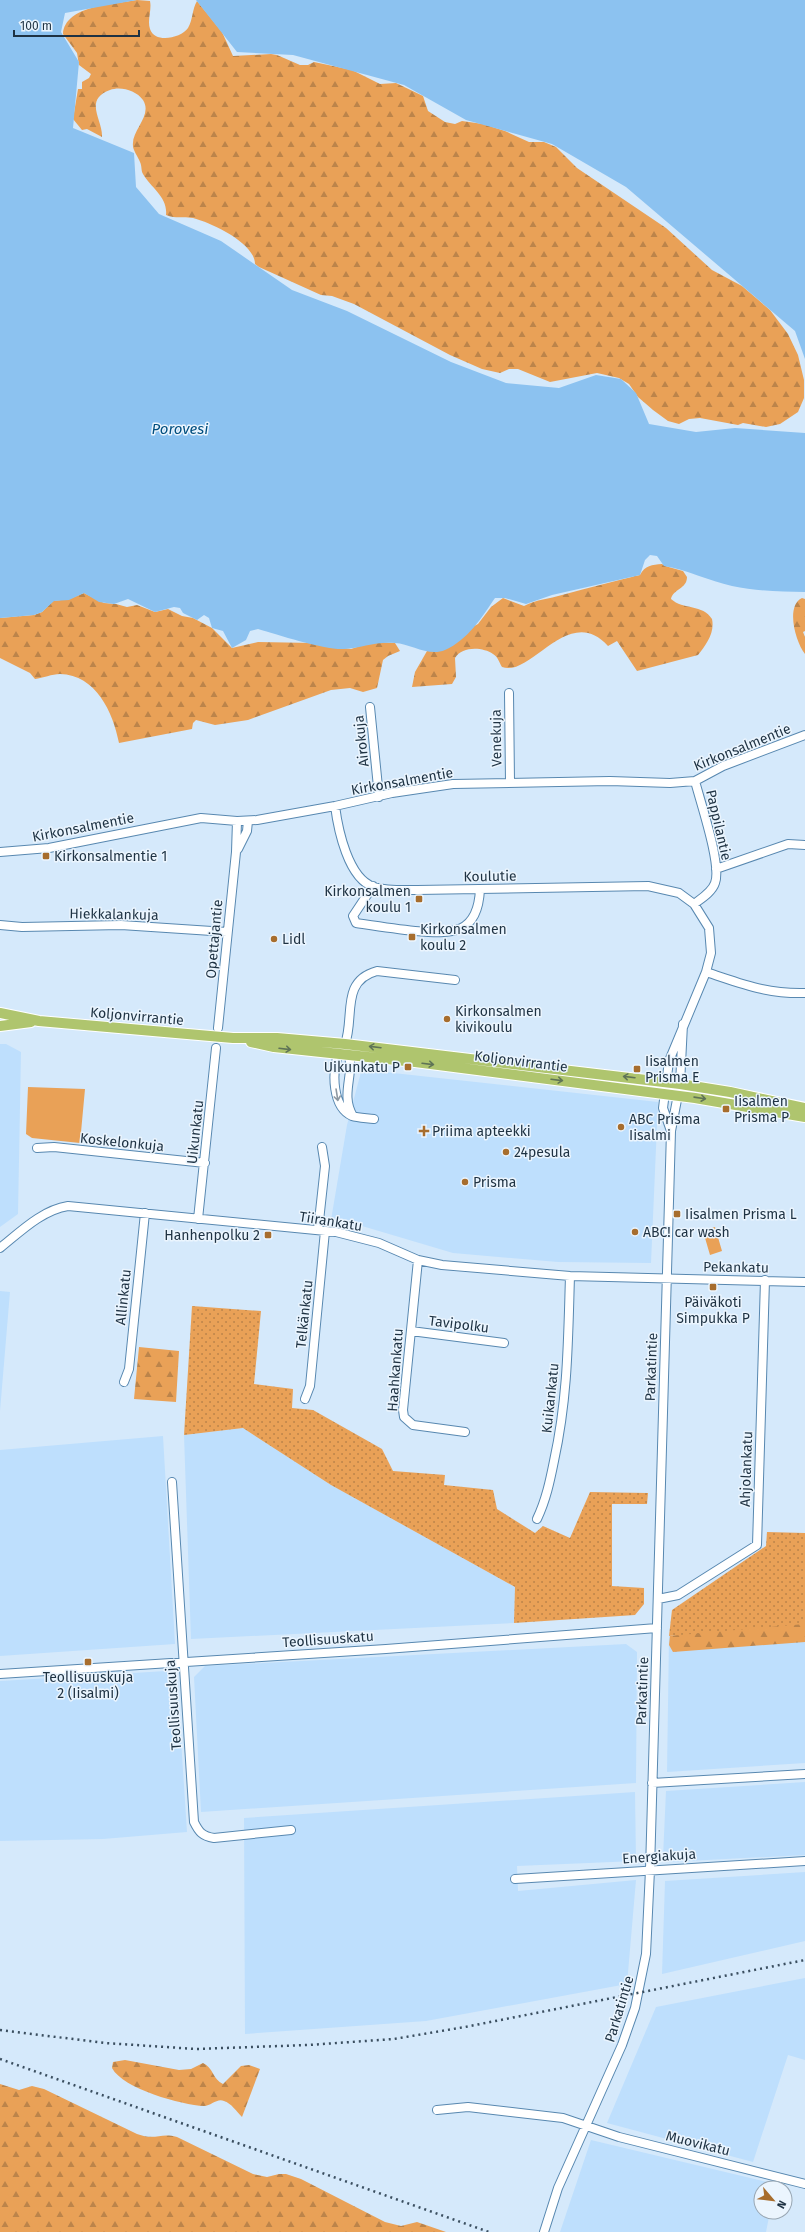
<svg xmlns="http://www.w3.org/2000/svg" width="805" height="2232" viewBox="0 0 805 2232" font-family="'Fira Sans',sans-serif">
<defs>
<pattern id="forest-firs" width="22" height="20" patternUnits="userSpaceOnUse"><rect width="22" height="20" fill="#e9a157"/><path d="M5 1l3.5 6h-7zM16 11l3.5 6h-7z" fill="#bc844a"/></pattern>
<pattern id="park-dots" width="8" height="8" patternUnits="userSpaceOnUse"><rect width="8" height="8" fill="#e9a157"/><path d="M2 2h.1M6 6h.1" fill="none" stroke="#bc844a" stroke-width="1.8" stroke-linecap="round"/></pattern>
</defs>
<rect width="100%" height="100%" fill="#d5e9fb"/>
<path fill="#bedffd" d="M0 1044H6L21 1052 18 1214 0 1227Z
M375 1071 658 1102 651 1263 558 1262 453 1253 362 1226 331 1220 347 1125 361 1072Z
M0 1291 10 1292 0 1411Z
M243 1428 331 1485 515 1587 514 1623 191 1639 184 1435Z
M163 1436 175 1644 0 1656V1450Z
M805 1624V1763L667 1772 669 1636Z
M626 1644 637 1652 636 1783 201 1812 194 1677 205 1666Z
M166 1671 177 1678 187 1832 103 1839 0 1841V1681Z
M805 1782V1855L669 1862 663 1857 666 1791Z
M635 1792 636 1861 517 1866 518 1891 636 1880 627 1984 426 2021 245 2034 244 1818Z
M805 1872V1941L662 1974 665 1881Z
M805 1978V2060L788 2055 753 2162 607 2123 656 2007Z
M591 2140 776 2184 775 2188H761V2212H770L766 2232H560Z"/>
<path fill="#e9a157" d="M28 1087 85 1089 80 1143 32 1138 26 1134Z
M715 1227 722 1251 710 1255 703 1231Z"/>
<path fill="url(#forest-firs)" d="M137 0 150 1C152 10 147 20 150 29 155 44 181 38 188 28 193 20 192 9 197 1L222 32 233 56 271 54 277 55 300 65H308L314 62 352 70 380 84 396 83 423 96 428 111 445 122 455 124 462 121 483 124 505 131 529 142H544L556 147 577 168 666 228 712 270 742 286 770 310 788 334 798 355 804 380V398L798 412 780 424 766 427 743 423 738 425 700 418 689 419 679 424 668 421 653 410 638 397 629 384 619 378 597 373 550 382 518 369H509L500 373 482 369 450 355 354 304 332 296 321 295 259 267 255 264C255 243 212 223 193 218 183 216 176 219 166 215 168 197 151 188 143 174 141 171 142 166 140 162 138 157 133 150 133 146 131 130 153 116 143 100 136 90 120 86 110 90 83 100 103 120 102 137L87 129 82 130 73 119 78 89H82V82L89 78 91 74 79 65 77 53 63 34C65 5 115 4 137 0Z
M662 564 665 566 683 571 687 577C687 589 673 589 671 599 683 610 703 604 712 619 715 633 706 645 698 655L637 671 617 641 608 646C569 602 531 678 502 667 499 662 498 657 493 654 483 647 462 646 455 658L456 677 452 684 412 687 415 672 427 651 478 624 491 607 503 598 524 606C537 599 549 599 562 595 588 588 614 581 640 575 645 565 652 565 662 564Z
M84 593 104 603 116 604 127 607 137 605 155 612 168 609 182 616 193 618 212 628 232 648 258 642 314 643 328 646 351 649 372 642 395 643 400 651 388 656 383 660 377 688 363 692 350 688 331 690 248 720 215 725 196 720 193 723 192 729 119 743C113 712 96 675 60 674 52 674 43 678 35 679L30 673 0 658V618L34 615 42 612 53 601 69 599Z
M802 598 805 599V631L803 632 805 637V654C796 643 785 606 802 598Z
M139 1347 179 1351 176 1402 134 1399Z
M805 1614V1642L673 1652 669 1645 670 1636Z
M125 2060 179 2070 191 2069 203 2063C213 2067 213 2080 223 2084L241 2066 249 2065 260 2069 242 2117C237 2112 231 2103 224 2101 217 2098 211 2106 204 2106 182 2105 123 2089 112 2068L113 2062Z
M0 2084 19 2090 32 2086 44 2089 137 2134C156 2141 160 2132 177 2137L253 2174 267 2177 279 2174H286L301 2179 385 2222 401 2226 417 2222 446 2232H0Z"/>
<path fill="url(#park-dots)" d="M192 1306 261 1311 254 1384 293 1389 292 1408 313 1410 382 1449 393 1471 445 1475 444 1485 493 1490 497 1509 535 1533 543 1526 570 1538 590 1492 648 1493 647 1504H612V1586L644 1588V1604L635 1615 514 1623 515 1587 331 1485 243 1428 184 1435Z
M767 1532 805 1533V1624L669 1636 672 1610 766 1546Z"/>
<path fill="#8cc2f0" d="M0 0H137L65 13 61 32 79 62 73 128 134 153 136 187 159 214 221 241 292 290 347 311 451 362 506 383 559 388 596 375 621 379 636 393 649 424 696 432 735 428 805 433V592C781 592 756 591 732 586 709 581 688 570 664 566L657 556 650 555 645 560 640 575 552 595 526 604 505 598H495C482 617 468 640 445 650 429 657 411 644 395 643 377 641 361 648 344 649 324 650 279 635 258 629L250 631 246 640 232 648 223 631 212 628 209 618 204 615 197 620 183 613 180 608 174 607 155 612 128 599 114 604 99 602 84 593 69 600 54 601 42 612 34 615 0 618Z
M196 0H805V359L795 331 626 187 552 144 466 120 404 85 293 55 237 52Z"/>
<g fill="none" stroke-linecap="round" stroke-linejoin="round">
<g stroke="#5888b0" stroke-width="10">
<path id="minor" d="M509 693 510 782
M370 707 379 797
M335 806C338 829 348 879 374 887 388 891 403 890 417 890L648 886 679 893 694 904
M238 849 247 831 248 821
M0 852 49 848 201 818 237 821 257 820 335 806 392 793 453 784 610 781 670 783 695 781 723 766 805 735
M716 869 788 844 805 845
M373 886 353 916 356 923C376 926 395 929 415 931 452 934 478 935 480 889
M0 925 22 927 121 925 227 932
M706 972C743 984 766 994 805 993
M218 1028 236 852 237 821
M347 1051C357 1071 339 1093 353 1116
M374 1119C367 1118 358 1118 352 1116 332 1107 332 1073 338 1055 340 1051 343 1048 345 1044 355 1017 340 981 377 971L455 980
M671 1131 663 1108 669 1061 706 972 711 953 709 928 694 904C702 898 712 892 715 883 722 865 700 801 695 781
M37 1148 54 1147 205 1163
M198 1219 216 1048
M318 1230 325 1166 322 1147
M0 1248C20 1232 42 1210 68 1206L336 1232 379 1243 418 1260 442 1265 570 1276 805 1282
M418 1260 403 1410 404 1417 413 1425 465 1432
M411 1331 504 1343
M124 1382 129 1369 145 1213
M305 1399 310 1386 325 1231
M172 1482 194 1822C199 1832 202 1836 214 1838L291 1830
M537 1519C546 1500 550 1481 554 1461 568 1397 568 1341 570 1276
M658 1599 678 1595 757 1545 765 1280
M0 1674 386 1649 657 1628
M652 1783 805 1774
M515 1879 805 1861
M437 2110 468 2107 563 2118 619 2137 805 2184
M544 2232 558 2188 622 2045 635 2008 646 1954 650 1870 671 1131 680 1084 683 1024"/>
</g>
<g stroke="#fff" stroke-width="12">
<path id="major" d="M0 1013 39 1021 233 1038H277L345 1044 680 1084 730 1092 805 1108
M0 1026 31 1022
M251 1042 274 1047 415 1062 695 1098 805 1117"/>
</g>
<use href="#minor" stroke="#fff" stroke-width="8"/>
<use href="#major" stroke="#afc56e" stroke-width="10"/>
<path stroke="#3a4e5f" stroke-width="2.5" stroke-dasharray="2 4" stroke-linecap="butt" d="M0 2030 105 2043 196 2049 308 2045 394 2039 465 2027 805 1960
M0 2059 489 2232"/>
</g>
<defs><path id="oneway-shaft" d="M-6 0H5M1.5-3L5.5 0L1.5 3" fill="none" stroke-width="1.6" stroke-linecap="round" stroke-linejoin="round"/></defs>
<g stroke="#5f7456">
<use href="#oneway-shaft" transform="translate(375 1047) rotate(-173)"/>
<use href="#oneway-shaft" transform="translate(285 1049) rotate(7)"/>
<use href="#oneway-shaft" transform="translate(428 1064) rotate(7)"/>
<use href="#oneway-shaft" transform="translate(629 1077) rotate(-173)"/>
<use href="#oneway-shaft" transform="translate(557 1080) rotate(7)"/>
<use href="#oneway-shaft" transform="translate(700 1098) rotate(8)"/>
</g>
<use stroke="#8e98a1" href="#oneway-shaft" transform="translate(337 1095) rotate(81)"/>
<g fill="#a76d2d" stroke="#ebf5fe" stroke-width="1.5">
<rect x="42" y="852" width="8" height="8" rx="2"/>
<rect x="415" y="895" width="8" height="8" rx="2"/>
<rect x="408" y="933" width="8" height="8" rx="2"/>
<circle cx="274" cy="939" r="4"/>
<circle cx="447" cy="1019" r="4"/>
<rect x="404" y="1063" width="8" height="8" rx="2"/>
<rect x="633" y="1065" width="8" height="8" rx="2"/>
<rect x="722" y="1105" width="8" height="8" rx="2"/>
<circle cx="621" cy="1127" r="4"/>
<path d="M422 1125h4v4h4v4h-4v4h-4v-4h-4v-4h4z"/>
<circle cx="506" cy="1152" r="4"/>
<circle cx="465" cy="1182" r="4"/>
<rect x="673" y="1210" width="8" height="8" rx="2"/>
<circle cx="635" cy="1232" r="4"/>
<rect x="264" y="1231" width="8" height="8" rx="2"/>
<rect x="709" y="1283" width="8" height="8" rx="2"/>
<rect x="84" y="1658" width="8" height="8" rx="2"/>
</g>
<g text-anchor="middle" stroke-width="3" stroke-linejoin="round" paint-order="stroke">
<g font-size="14" fill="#1e3243" stroke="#ebf5fe">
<text transform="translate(496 738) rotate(-91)" y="5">Venekuja</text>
<text transform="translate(361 741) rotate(-96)" y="5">Airokuja</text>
<text transform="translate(742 747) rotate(-22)" y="5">Kirkonsalmentie</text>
<text transform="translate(402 781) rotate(-10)" y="5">Kirkonsalmentie</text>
<text transform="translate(719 825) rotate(77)" y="5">Pappilantie</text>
<text transform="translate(83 827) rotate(-11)" y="5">Kirkonsalmentie</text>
<text transform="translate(490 876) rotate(-1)" y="5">Koulutie</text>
<text transform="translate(114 914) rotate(1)" y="5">Hiekkalankuja</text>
<text transform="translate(214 939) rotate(-85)" y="5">Opettajantie</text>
<text transform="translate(137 1016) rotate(5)" y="5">Koljonvirrantie</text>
<text transform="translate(521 1061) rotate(7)" y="5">Koljonvirrantie</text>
<text transform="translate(195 1132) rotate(-84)" y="5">Uikunkatu</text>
<text transform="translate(122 1142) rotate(6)" y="5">Koskelonkuja</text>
<text transform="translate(331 1221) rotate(9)" y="5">Tiirankatu</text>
<text transform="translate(736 1267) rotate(1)" y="5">Pekankatu</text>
<text transform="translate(123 1297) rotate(-84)" y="5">Allinkatu</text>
<text transform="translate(304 1314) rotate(-84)" y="5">Telkänkatu</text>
<text transform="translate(459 1324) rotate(7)" y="5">Tavipolku</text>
<text transform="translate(651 1367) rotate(-88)" y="5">Parkatintie</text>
<text transform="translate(395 1370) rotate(-86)" y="5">Haahkankatu</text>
<text transform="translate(550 1398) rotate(-84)" y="5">Kuikankatu</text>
<text transform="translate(746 1469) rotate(-88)" y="5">Ahjolankatu</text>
<text transform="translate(328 1639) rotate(-4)" y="5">Teollisuuskatu</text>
<text transform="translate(642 1691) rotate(-88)" y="5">Parkatintie</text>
<text transform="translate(173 1705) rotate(-94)" y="5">Teollisuuskuja</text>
<text transform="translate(659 1856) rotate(-4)" y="5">Energiakuja</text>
<text transform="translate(619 2009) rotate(-73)" y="5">Parkatintie</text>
<text transform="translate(698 2143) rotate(14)" y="5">Muovikatu</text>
</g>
<g font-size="14" fill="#1e3243" stroke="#ebf5fe" text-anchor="start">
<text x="54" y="861">Kirkonsalmentie 1</text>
<text x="411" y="896" text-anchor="end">Kirkonsalmen<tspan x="411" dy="16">koulu 1</tspan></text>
<text x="420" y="934">Kirkonsalmen<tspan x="420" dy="16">koulu 2</tspan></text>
<text x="282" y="944">Lidl</text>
<text x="455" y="1016">Kirkonsalmen<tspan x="455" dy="16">kivikoulu</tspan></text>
<text x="645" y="1066">Iisalmen<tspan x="645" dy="16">Prisma E</tspan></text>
<text x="400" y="1072" text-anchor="end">Uikunkatu P</text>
<text x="734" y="1106">Iisalmen<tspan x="734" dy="16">Prisma P</tspan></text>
<text x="629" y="1124">ABC Prisma<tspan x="629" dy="16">Iisalmi</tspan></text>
<text x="432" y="1136">Priima apteekki</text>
<text x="514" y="1157">24pesula</text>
<text x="473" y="1187">Prisma</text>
<text x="685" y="1219">Iisalmen Prisma L</text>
<text x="643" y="1237">ABC! car wash</text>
<text x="260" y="1240" text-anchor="end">Hanhenpolku 2</text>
<text x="713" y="1307" text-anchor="middle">Päiväkoti<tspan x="713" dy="16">Simpukka P</tspan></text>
<text x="88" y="1682" text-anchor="middle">Teollisuuskuja<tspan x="88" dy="16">2 (Iisalmi)</tspan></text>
</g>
<g font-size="15" font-style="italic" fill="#004e7f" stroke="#ebf5fe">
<text x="180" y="434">Porovesi</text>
</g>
</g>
<g transform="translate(773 2200) rotate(118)"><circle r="19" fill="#ebf5fe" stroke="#99a7b3"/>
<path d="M0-3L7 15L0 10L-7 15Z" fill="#a76d2d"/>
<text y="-6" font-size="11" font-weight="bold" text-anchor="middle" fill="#1e3243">N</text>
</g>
<path d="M14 30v6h125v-6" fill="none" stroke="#1e3243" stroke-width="2"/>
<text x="20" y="30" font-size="12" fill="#1e3243" stroke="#ebf5fe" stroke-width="3" paint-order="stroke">100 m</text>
</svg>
